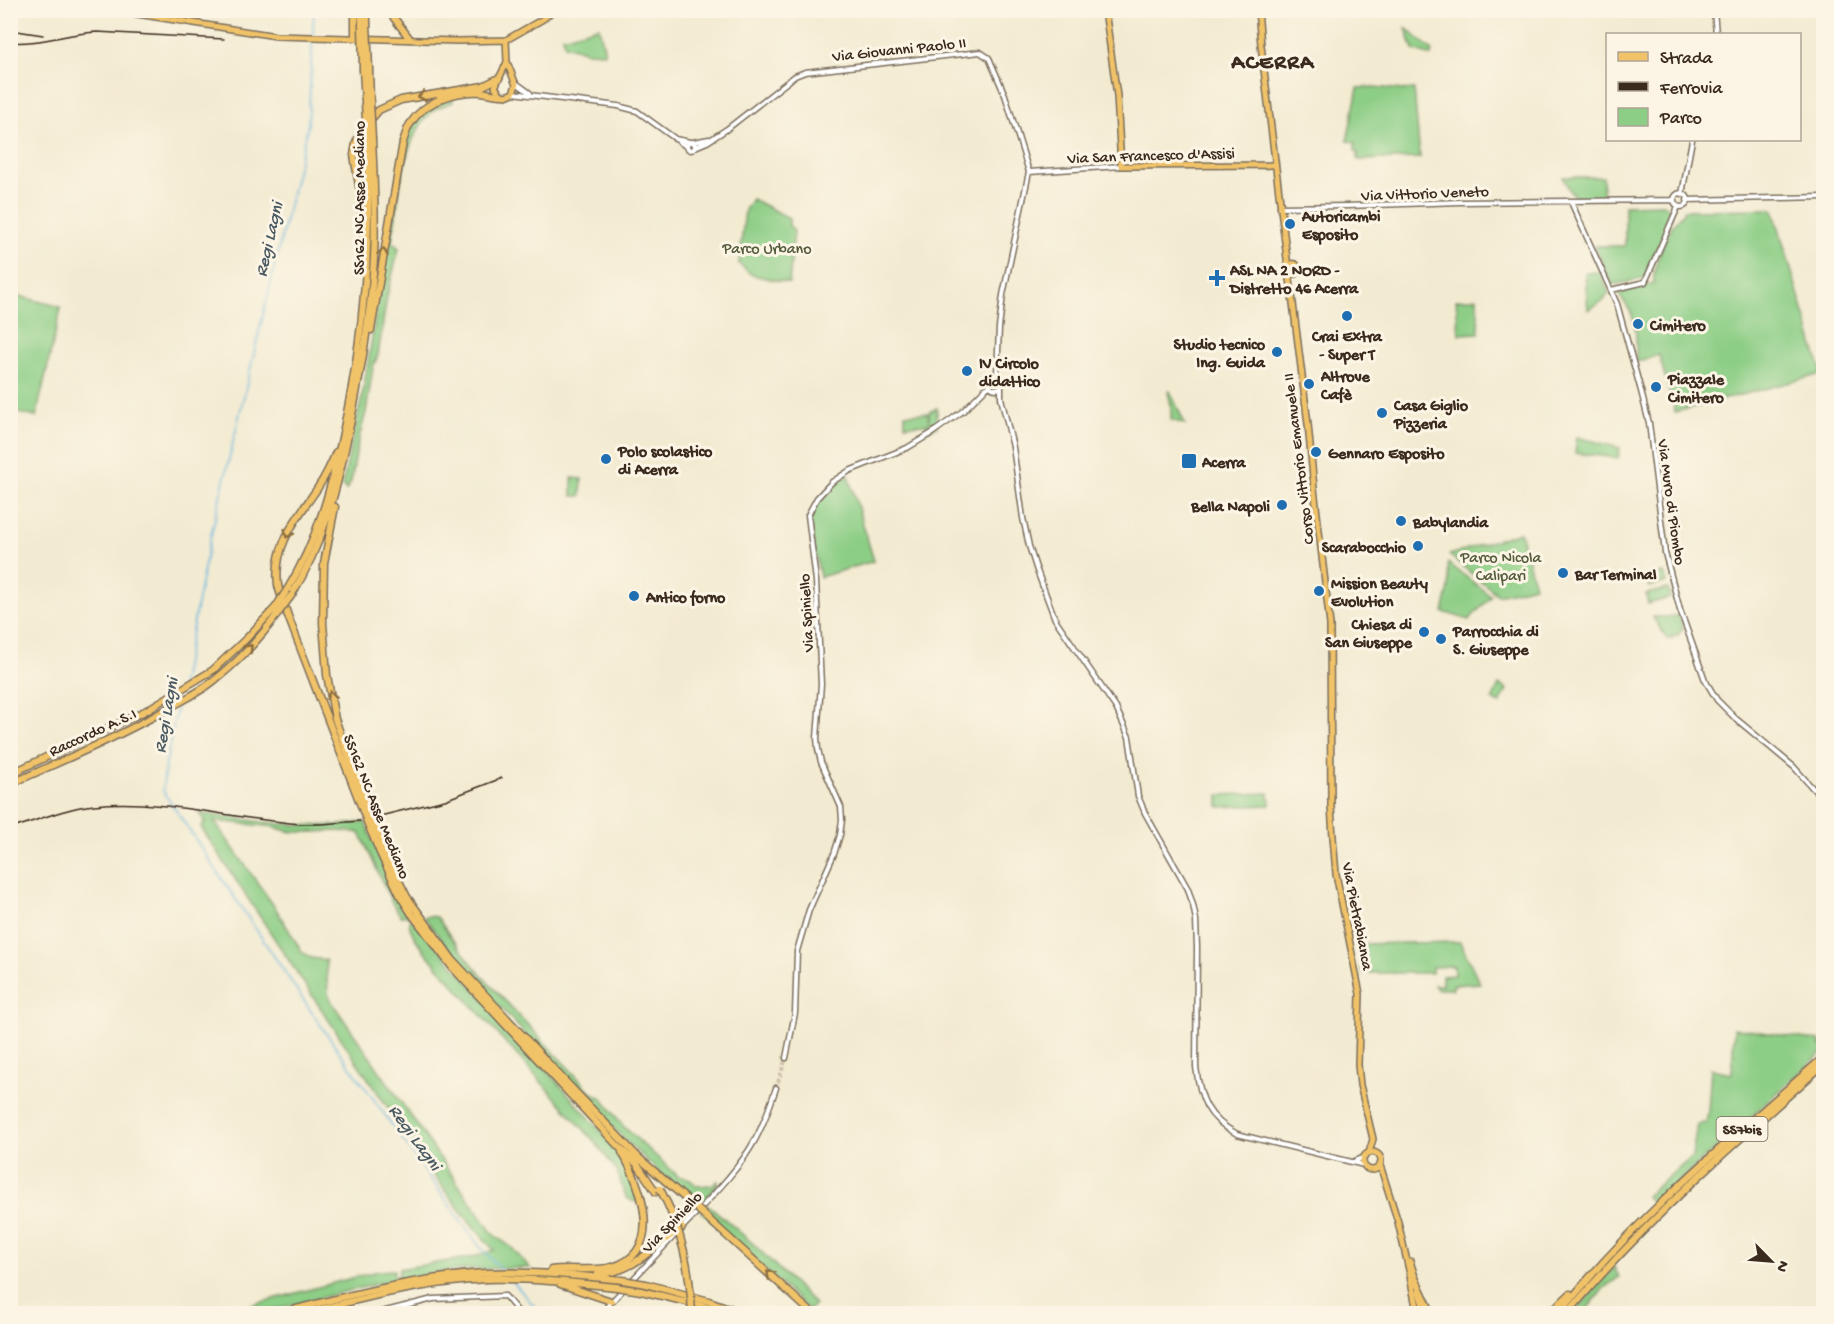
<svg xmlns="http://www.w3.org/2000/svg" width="1834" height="1324" viewBox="0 0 1834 1324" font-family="'Gochi Hand',sans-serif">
<rect width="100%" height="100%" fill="#fcf5e5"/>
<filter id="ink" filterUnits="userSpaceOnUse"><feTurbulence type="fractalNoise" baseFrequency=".0167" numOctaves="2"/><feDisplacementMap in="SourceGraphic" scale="12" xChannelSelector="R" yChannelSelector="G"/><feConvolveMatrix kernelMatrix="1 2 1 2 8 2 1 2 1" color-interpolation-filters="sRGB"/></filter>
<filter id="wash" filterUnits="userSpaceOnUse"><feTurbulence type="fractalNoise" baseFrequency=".008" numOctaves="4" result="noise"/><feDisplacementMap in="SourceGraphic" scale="24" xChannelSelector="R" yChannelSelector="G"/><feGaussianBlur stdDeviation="1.35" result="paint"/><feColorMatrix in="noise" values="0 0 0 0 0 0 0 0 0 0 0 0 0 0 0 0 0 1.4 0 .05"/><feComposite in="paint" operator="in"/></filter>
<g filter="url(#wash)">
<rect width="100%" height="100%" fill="#f3ebd1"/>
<path fill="#8dce86" stroke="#647c52" stroke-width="1.5" d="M599 27 605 53 587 52 565 45 562 37Z
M1406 28 1432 50 1431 56 1413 50Z
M1374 87 1403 90 1414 89 1420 158 1358 160V152L1355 151V142L1347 141 1358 88Z
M452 98 453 102C448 104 441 106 436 109 400 135 399 202 392 242L399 248 387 296 378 355 373 367 366 412 358 442 351 482 346 490 342 486 362 397 405 143C413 119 428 105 452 98Z
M1563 177H1603V198H1576L1569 189Z
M752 199 789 218V225L794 231 789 283 752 275 739 264 745 210Z
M1664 204 1671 211V217L1644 278 1618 284H1612L1595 246H1625V205Z
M1773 209 1822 374 1675 412 1659 355 1636 362C1636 344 1638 324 1629 309 1626 303 1621 299 1618 293L1654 283C1651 269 1667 234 1675 222 1678 218 1682 215 1684 210Z
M1599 272 1609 293 1604 300 1588 310 1585 273Z
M11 294 57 306 61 308 36 417 11 411Z
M1477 298 1479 333 1459 334 1456 300Z
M1170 391 1185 424 1171 420V405L1168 392Z
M937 408V427L927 430 928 424 905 425V414L928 413 929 423V412Z
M1577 437 1620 448 1618 458 1575 453Z
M848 475 874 561 820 577C818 567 809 524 811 517 816 499 833 484 848 475Z
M572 478 582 479 581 496H572Z
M1520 532 1535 586 1498 595 1449 555Z
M1448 563 1491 596 1469 620 1443 612 1449 588Z
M1664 573 1667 582 1649 587 1646 577Z
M1668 589 1670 598 1648 604 1646 594Z
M1673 616H1679L1683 628 1677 636H1672V639H1667L1653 617H1672Z
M1499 685 1507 689 1500 704 1492 700Z
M1269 793 1270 805 1219 807V795Z
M199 813C254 821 309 831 365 822L396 894 409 916H401L392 903 360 833C336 827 296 838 276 827L214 821 276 909 302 952 311 958 326 960 328 993 333 1004 488 1227 494 1235 511 1247 530 1268 471 1269 435 1273 389 1281 259 1313H224V1311H229L378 1271 394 1270V1277L399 1276V1269L474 1257 494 1250C451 1204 416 1149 380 1096 319 1007 260 917 201 827L205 822Z
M429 916 437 917 452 939 481 975 591 1092 602 1098 624 1127 679 1177 688 1178 697 1186 712 1185 718 1181V1184L698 1208 627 1142 565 1077 461 965 424 917Z
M412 919 617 1149 630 1173 638 1202 632 1201 626 1197 617 1171 595 1142 437 966C428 955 408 934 409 920Z
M1460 942 1480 983 1453 985V989H1437L1434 985H1442V976L1454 975V966L1432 967V973H1362L1357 944Z
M1734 1028 1820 1041V1046L1823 1044V1052L1653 1204 1646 1196 1692 1157 1697 1124 1706 1123 1708 1111 1711 1069 1732 1073Z
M707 1206 711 1207 750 1241 815 1304 809 1310 702 1212Z
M1614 1267 1619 1277 1604 1288 1584 1313H1574Z"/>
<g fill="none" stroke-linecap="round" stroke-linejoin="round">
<path stroke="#65b4df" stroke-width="1.5" d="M181 687 208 548 308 125 314 10
M177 707 164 774 163 791 321 1026 479 1246 502 1270
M514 1283 541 1314"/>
</g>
</g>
<g filter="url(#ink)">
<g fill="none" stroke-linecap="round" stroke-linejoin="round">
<path stroke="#cec4ad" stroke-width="4" stroke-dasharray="4 2" stroke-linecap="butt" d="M776 1088 786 1058"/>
<g stroke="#7b6e5d" stroke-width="7">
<path id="minor" d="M1714 10 1716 34
M515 82 530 93
M513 93 618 106 637 111 688 148
M675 139 690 142
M687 146a4 4 0 1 1 8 0a4 4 0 1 1-8 0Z
M693 142 709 139
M695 147 707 142 727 129 795 76 805 72 980 52 989 58 1005 95 1029 172 1003 295 999 328 997 374
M1029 172 1121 166
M1674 200a7 7 0 1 1 14 0a7 7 0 1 1-14 0Z
M1682 194 1692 140
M1687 200 1824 197
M1571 202 1617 304 1641 391 1649 423 1665 553 1680 610 1705 680 1717 700 1735 718 1794 767 1824 801
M1280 207 1347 206 1460 202 1674 200
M1611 290 1645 282 1678 207
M989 382a7 7 0 1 1 14 0a7 7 0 1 1-14 0Z
M1001 387V398L1013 447 1023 518 1029 546 1036 568 1055 619 1116 708 1129 737 1138 796 1145 813 1188 889 1193 905 1196 920 1197 948 1196 1067C1200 1099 1207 1118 1237 1134L1364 1165
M786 1058 795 1013 797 951 809 910 834 854 840 835 842 820 841 807 821 762 818 749 817 738 821 684 816 581 808 515 817 498 832 482 849 471 907 448 932 433 963 411 985 389 990 386
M1355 1161 1365 1157
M681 1229C707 1201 737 1173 755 1140 764 1124 770 1106 776 1088
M374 1314 433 1299 505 1296 520 1314
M600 1314 674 1236"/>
</g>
<g stroke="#7b6e5d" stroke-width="8">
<path id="major" d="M112 10 276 36 458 41 506 40 543 19 554 10
M1105 10 1117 96 1121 166 1275 165
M1258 10 1261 45 1288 267
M506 40 507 62 516 85 513 93 506 96 501 95 495 87 507 62
M1287.5 269a5.5 5.5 0 1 1 11 0a5.5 5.5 0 1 1-11 0Z
M1289 271 1308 424 1314 488 1330 625 1331 806 1333 837 1336 874 1360 994 1358 1065 1360 1085 1373 1139 1369 1153
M1363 1161a9 9 0 1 1 18 0a9 9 0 1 1-18 0Z
M1380 1165 1398 1222 1412 1283
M1410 1261 1416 1280
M1419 1292 1426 1314"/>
</g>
<g stroke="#7b6e5d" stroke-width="9">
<path id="highway" d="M361 10 362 23
M390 10 394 18 410 39
M367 23V10
M355 37V10
M369 69 370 101
M363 70 365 103
M364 245 360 192 354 155 356 143 361 131 379 110 401 100 483 86 499 78
M371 330 403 142C405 136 407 129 410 124 425 101 455 90 482 92 488 93 494 95 501 95
M336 452C331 465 325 477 317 489 296 520 273 545 278 585 280 595 285 606 288 616L363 811
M335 507 324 563 323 623 327 675 335 719 368 810
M287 590C318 540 332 486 344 428 365 329 371 241 367 139
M291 596C324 543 338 486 350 425 361 370 371 315 374 258 376 219 374 179 372 139
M10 774 145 711 213 670 246 639 276 607
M10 784C64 760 118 737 169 708 185 699 202 691 216 679 240 660 261 637 279 612
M372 821 393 869 407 897 452 959 563 1079 639 1158 693 1205
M367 822 381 855 401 897 411 913 452 967 618 1146 637 1164 656 1192
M704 1215 813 1314
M551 1270C571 1267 593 1272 612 1267 666 1252 641 1186 622 1152
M598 1274C637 1272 651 1246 682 1228
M1415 1278 1432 1314
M1411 1279 1418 1314
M560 1284 611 1301
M646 1284 709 1301 746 1314
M641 1291 700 1305 729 1314
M277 1314C345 1296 413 1278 484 1273 530 1271 576 1275 622 1280
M302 1314C363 1298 424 1282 487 1279 531 1278 573 1282 616 1287
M1549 1314 1570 1294
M1559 1314C1636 1217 1732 1138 1824 1057
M1567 1314C1644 1222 1734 1143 1824 1064"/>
</g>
<use href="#minor" stroke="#fff" stroke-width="4"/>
<use href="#major" stroke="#f1c369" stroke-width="5"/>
<use href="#highway" stroke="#f1c369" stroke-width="6"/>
<path stroke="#3b2a1e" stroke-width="1.5" d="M10 30 43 35
M10 42C37 45 69 33 97 32L224 39
M376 817 445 800 502 778
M10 829C38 820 65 808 94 805 163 798 232 819 300 824H322L360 821"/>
<g stroke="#7b6e5d" stroke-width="9" stroke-linecap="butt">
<path id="highway-bridge" d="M362 23 363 70
M367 23 369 69
M370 101 372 139
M365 103 367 139
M276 607 287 590
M279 612 291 596
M368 810 372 821
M363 811 367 822
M660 1189C682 1229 690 1269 692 1314
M693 1205 704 1215
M622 1280 646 1284
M616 1287 641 1291"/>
</g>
<use href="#highway-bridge" stroke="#f1c369" stroke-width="6"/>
</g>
<defs><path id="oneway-chevron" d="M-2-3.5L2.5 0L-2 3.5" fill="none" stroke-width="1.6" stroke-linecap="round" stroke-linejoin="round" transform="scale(1.5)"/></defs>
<g stroke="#8d6f40">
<use href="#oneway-chevron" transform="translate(422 96) rotate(169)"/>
<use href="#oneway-chevron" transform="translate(383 252) rotate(-80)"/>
<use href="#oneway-chevron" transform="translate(288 534) rotate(116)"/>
<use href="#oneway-chevron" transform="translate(249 648) rotate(-46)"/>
<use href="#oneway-chevron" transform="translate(331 695) rotate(-101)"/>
<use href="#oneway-chevron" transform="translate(770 1274) rotate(-138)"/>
</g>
</g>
<g fill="#1f6fb2" stroke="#fcf5e5" stroke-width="2">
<circle cx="1290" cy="224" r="6"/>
<path d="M1214 269h6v6h6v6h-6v6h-6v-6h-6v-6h6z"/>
<circle cx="1347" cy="316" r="6"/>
<circle cx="1638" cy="324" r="6"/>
<circle cx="1277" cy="352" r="6"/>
<circle cx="967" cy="371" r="6"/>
<circle cx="1309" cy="384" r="6"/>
<circle cx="1656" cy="387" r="6"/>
<circle cx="1382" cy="413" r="6"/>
<circle cx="1316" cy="452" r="6"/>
<circle cx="606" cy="459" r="6"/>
<rect x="1181" y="453" width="16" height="16" rx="3"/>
<circle cx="1282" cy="505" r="6"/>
<circle cx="1401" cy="521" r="6"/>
<circle cx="1418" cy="546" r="6"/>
<circle cx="1563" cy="573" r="6"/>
<circle cx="1319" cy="591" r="6"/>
<circle cx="634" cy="596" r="6"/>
<circle cx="1424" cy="632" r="6"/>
<circle cx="1441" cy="639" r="6"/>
</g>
<g text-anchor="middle" stroke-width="6" stroke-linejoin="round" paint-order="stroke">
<rect fill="#fcf5e5" stroke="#75675a" stroke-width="1.5" x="1716.5" y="1117" width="51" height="24" rx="4.5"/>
<g font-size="15" font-weight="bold" fill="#3b2a1e">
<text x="1742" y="1134">SS7bis</text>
</g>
<g font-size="16" fill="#3b2a1e" stroke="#fcf5e5">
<text transform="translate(899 48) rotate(-6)" y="6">Via Giovanni Paolo II</text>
<text transform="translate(1151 154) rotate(-2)" y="6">Via San Francesco d'Assisi</text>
<text transform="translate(1425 192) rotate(-2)" y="6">Via Vittorio Veneto</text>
<text transform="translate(358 198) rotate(-90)" y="6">SS162 NC Asse Mediano</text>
<text transform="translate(1297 459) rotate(-97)" y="6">Corso Vittorio Emanuele II</text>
<text transform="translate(1673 502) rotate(82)" y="6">Via Muro di Piombo</text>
<text transform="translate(805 613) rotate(-93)" y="6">Via Spiniello</text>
<text transform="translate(92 731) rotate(-25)" y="6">Raccordo A.S.I</text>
<text transform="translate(378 806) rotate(68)" y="6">SS162 NC Asse Mediano</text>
<text transform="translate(1359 916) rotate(79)" y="6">Via Pietrabianca</text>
<text transform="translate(671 1221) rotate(-46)" y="6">Via Spiniello</text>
</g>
<g font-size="16" font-weight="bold" fill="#3b2a1e" stroke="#fcf5e5" text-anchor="start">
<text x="1302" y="221">Autoricambi<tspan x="1302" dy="18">Esposito</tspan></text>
<text x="1230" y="275">ASL NA 2 NORD -<tspan x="1230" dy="18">Distretto 46 Acerra</tspan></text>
<text x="1650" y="330">Cimitero</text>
<text x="1347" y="341" text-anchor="middle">Crai Extra<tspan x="1347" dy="18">- Super T</tspan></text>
<text x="1265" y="349" text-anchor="end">Studio tecnico<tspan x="1265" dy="18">Ing. Guida</tspan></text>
<text x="979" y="368">IV Circolo<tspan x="979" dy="18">didattico</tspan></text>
<text x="1321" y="381">Altrove<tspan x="1321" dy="18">Cafè</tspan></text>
<text x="1668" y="384">Piazzale<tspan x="1668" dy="18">Cimitero</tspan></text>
<text x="1394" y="410">Casa Giglio<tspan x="1394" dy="18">Pizzeria</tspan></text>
<text x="618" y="456">Polo scolastico<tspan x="618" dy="18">di Acerra</tspan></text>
<text x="1328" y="458">Gennaro Esposito</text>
<text x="1202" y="467">Acerra</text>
<text x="1270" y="511" text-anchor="end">Bella Napoli</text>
<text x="1413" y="527">Babylandia</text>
<text x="1406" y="552" text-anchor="end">Scarabocchio</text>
<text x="1575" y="579">Bar Terminal</text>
<text x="1331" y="588">Mission Beauty<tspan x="1331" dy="18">Evolution</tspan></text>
<text x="646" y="602">Antico forno</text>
<text x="1412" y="629" text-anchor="end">Chiesa di<tspan x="1412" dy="18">San Giuseppe</tspan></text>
<text x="1453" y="636">Parrocchia di<tspan x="1453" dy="18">S. Giuseppe</tspan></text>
</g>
<g font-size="16" fill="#545b3d" stroke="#fcf5e5">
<text x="767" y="253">Parco Urbano</text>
<text x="1501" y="562">Parco Nicola<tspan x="1501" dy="18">Calipari</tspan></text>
</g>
<g font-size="18" font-style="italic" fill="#4a5a62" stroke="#fcf5e5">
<text transform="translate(268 239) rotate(-77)" y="6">Regi Lagni</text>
<text transform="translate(165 715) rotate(-80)" y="6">Regi Lagni</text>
<text transform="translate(416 1137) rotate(54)" y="6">Regi Lagni</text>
</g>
<g font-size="22" font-weight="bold" letter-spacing="1.5" fill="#3b2a1e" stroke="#fcf5e5">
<text x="1273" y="68">ACERRA</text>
</g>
</g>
<rect width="1834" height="1324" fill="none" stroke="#fcf5e5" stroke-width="36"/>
<rect x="1606" y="33" width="195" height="108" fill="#fcf5e5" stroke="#afa495" stroke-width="1.5"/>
<rect x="1618" y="52" width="30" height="9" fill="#f1c369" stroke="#afa495" stroke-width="1.5"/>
<text x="1660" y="63" font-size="18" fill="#3b2a1e">Strada</text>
<rect x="1618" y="82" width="30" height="9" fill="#3b2a1e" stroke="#afa495" stroke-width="1.5"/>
<text x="1660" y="93" font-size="18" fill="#3b2a1e">Ferrovia</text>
<rect x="1618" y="108" width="30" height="18" fill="#8dce86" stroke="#afa495" stroke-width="1.5"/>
<text x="1660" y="123" font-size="18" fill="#3b2a1e">Parco</text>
<g transform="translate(1771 1261) rotate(115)" stroke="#fcf5e5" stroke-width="4.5" paint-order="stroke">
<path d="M0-4.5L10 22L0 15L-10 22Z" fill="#3b2a1e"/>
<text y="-9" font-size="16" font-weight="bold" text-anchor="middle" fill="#3b2a1e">N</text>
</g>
</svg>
